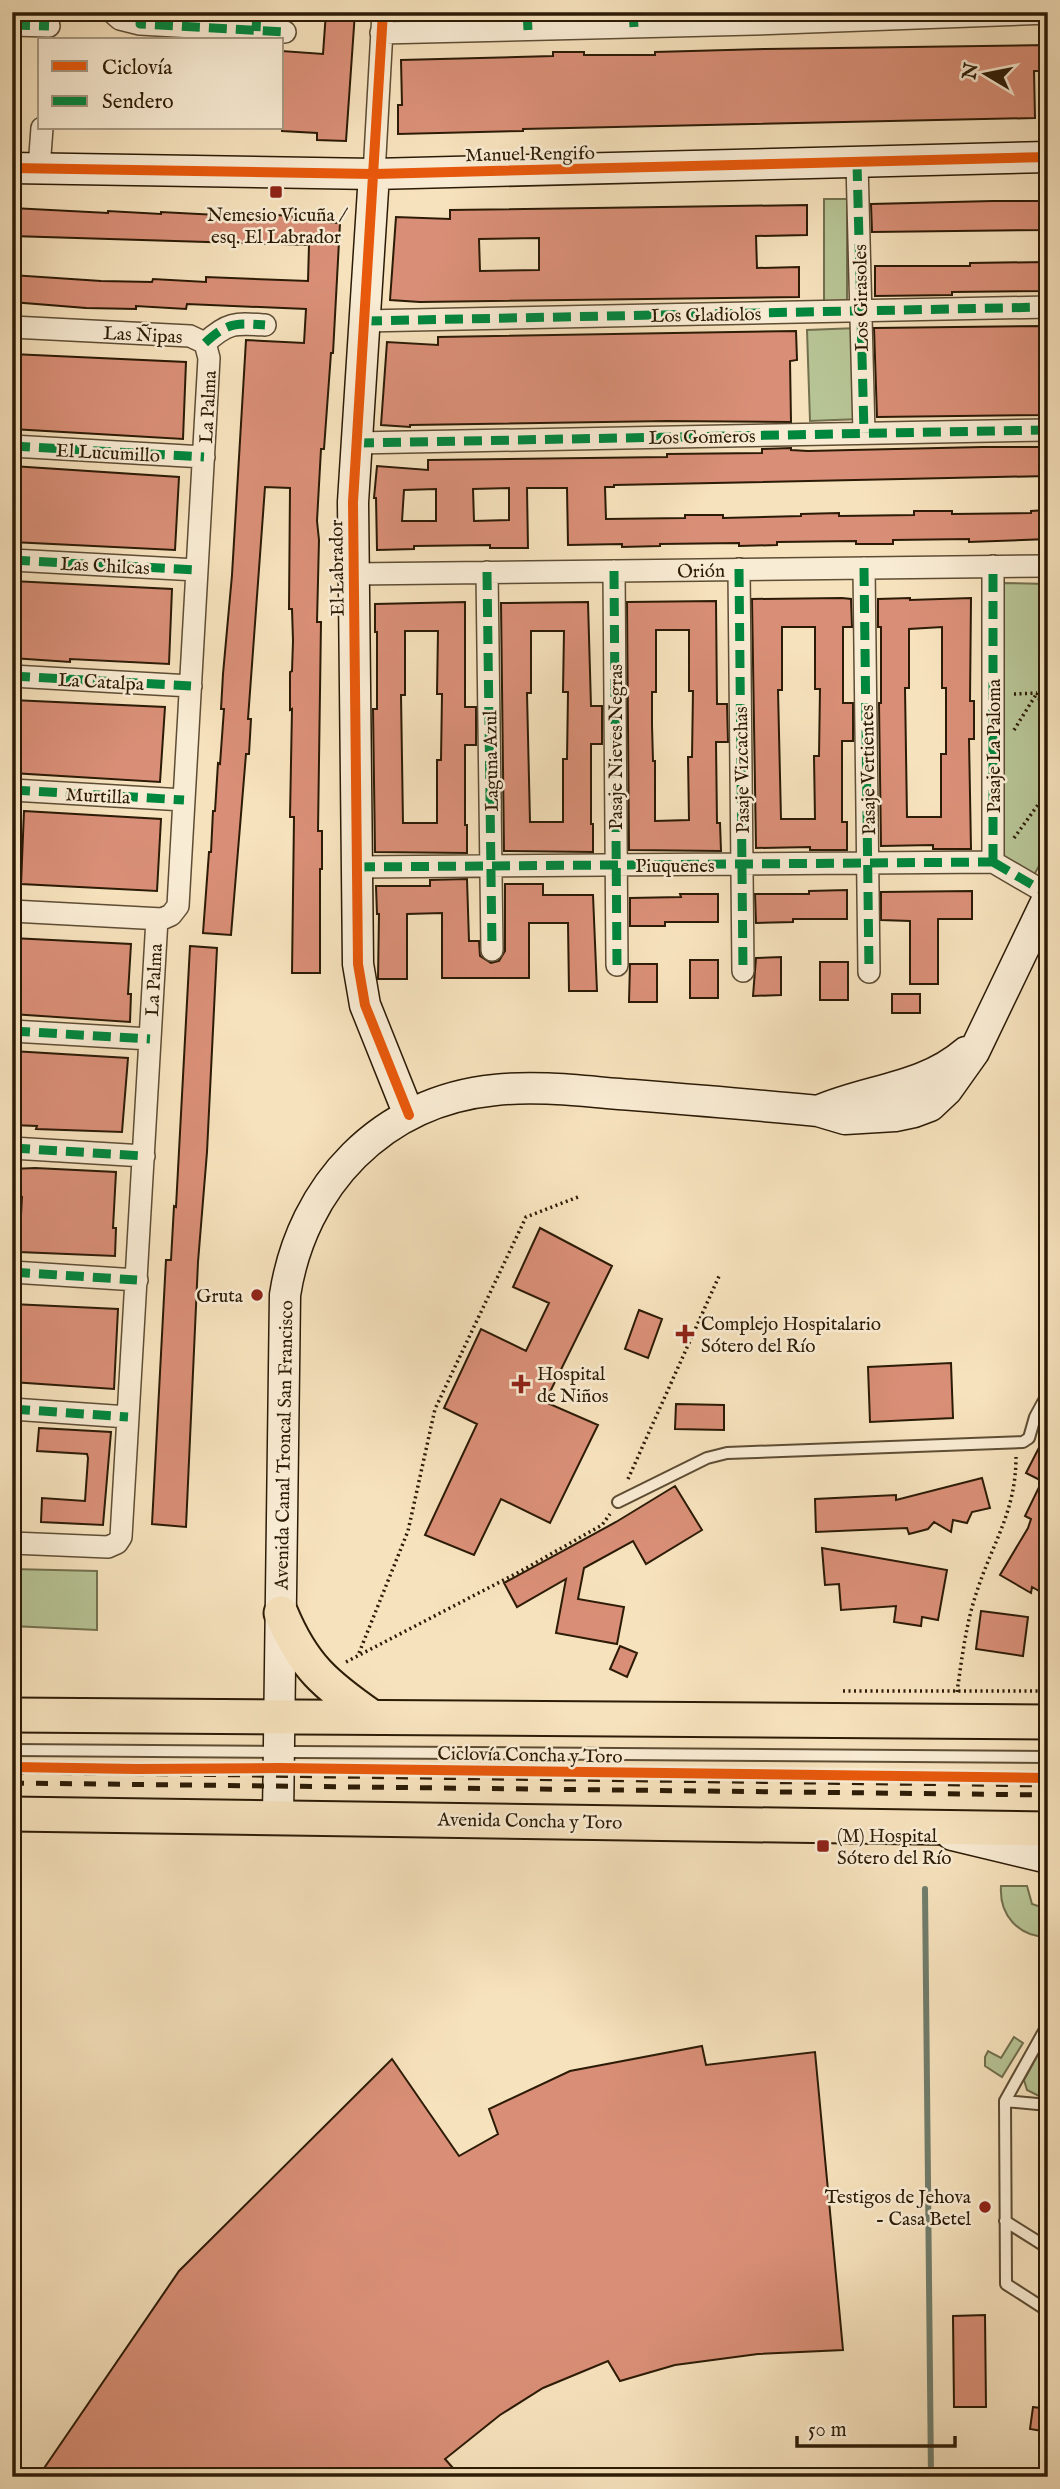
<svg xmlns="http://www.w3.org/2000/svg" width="1060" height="2489" viewBox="0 0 1060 2489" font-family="'IM FELL English',serif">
<rect width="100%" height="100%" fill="#f6e2bd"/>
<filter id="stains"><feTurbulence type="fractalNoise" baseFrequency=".00286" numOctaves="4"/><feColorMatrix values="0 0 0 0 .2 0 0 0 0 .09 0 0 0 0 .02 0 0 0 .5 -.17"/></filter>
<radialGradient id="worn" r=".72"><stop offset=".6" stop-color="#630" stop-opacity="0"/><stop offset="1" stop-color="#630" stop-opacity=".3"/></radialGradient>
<path fill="#b7c495" stroke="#72704e" stroke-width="2" d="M402 12H520V19L402 22Z
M541 12H628V15L541 18Z
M824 199H847V302H824Z
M857 328 860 419 810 421 807 330Z
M1004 583 1048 584V849L1033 877 999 858Z
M12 1569 97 1571V1630L12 1626Z
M1001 1886H1027L1032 1904 1047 1909V1937C1018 1936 999 1915 1001 1886Z
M1048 2036V2099L1047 2100 1027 2090 1024 2080Z
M1014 2037 1023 2043 1002 2077 985 2066V2057L988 2051 1001 2058Z"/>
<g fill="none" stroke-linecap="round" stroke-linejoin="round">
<path stroke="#707d6c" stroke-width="6" d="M925 1889 931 2477"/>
</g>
<path fill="#d98f77" stroke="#2c1b06" stroke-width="2" fill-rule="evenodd" d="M326 12H355L346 141 317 140V133L282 131V51L323 54Z
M1048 45V71H1034L1035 118 523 129V131L398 134V105H402L401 60 553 56V52H584V55H655V52L765 49Z
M993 201H1048V230L872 232 871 204Z
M807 205V235L756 236 757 268 799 267V297L420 302 390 300 396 217 450 219V210ZM539 238V270L480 271 479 239Z
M12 208 108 213V211L161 214V212L258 217V214L293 216V220L340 223 333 353H331L324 449H321L317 521 319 540 317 622H321L318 831H322V869H320V973H292L294 817H290L292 709 290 710V672L292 671 293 641 292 609H289L290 488 265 487 248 719H251L249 754H246L231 935 203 933 209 852H211L213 811H215L218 763 220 764 224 709H221L223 674 232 575 246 340 304 343 306 309 187 304 186 309 136 306V309L86 308 12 302V275L101 281 152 282 153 279 206 282V277L308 281 309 245 12 236Z
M1045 262V291L952 292V295L875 296V266H970V263Z
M1048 326V415L877 417 874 328Z
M796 331 797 360 790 361 791 422 667 421 410 425V427L381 425 387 342 438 345V337Z
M12 354 186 362 183 439 12 429Z
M983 447H1048V476L614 485V487H605L606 519 685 518V515H723V518L801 516V514L839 513V516L914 515V511H952V514L1031 513V511L1048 510V539L969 542V539L893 540V544H856V541L777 542V545L739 546V543L660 544V546L622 547V544L568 545 567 488H527L528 548H490V545L414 546V549L377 550 376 498H374L377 466 428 470V460L667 457V454L762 453V449L791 448V450L808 451ZM509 488V520L474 521 473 489ZM436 489V521H402L404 490Z
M12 466 179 477 175 550 12 542Z
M12 581 172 589 169 664 70 659V662L12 658Z
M842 598 851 599 852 627H843V703H853V741H842V822H847V850H810V847L756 848 752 599ZM782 627H815V689H820L819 756H814L815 819H781L778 690H782Z
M910 598V600L971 598 970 701H974V739H969L971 849H933V845L881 846 879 703H881V627H878V599ZM942 627V688H946V754H941V817H907L905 688H909V629Z
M716 601 717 704H727L728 742H716L717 823H720L721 851 629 850 627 602ZM656 630H689V691H693L692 757H688L689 820 655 821V761H653L652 725V692H656Z
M465 602V707H476V745H465V825H467V853L375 852 373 709H377V632H375V604ZM405 631H438L437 694H442L441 760H437V823H403L401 695H405Z
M588 602 591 706H602V744H591V824H593V852L504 851 501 603ZM531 631H564L563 692H568L567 759H563V822H530L527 693H531Z
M12 700 165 707 160 782 12 773Z
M24 811 161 819 157 891 21 884Z
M467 879 469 941H479L480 956 491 963 499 961 505 951V884H543V895H593L597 991H569L568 923H529V978H442V913L407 914V979H378L379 914H377L376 886H430V880Z
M847 890V919H793V922L756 923 755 894H809V891Z
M972 891V919H938V984H910V921L881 920V892Z
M680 894H718V922H665V926H630V898L681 897Z
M12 938 131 944 128 994H131L130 1022 12 1014Z
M190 946 217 948 207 1152 198 1262 186 1527 152 1524 165 1278 166 1260H171L174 1206 176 1207Z
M781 957V995L753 996 756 958Z
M690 960H718V998H690Z
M820 962H848V1000H820Z
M630 964H657V1002H629Z
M892 994H920V1013H892Z
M12 1051 128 1058 122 1132 36 1129 37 1126 12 1125Z
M35 1168 116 1172 113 1228H116L115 1256 19 1252 22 1197 12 1196V1169Z
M540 1228 612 1266 545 1402 598 1425 550 1523 501 1499 474 1555 425 1535 477 1424 444 1408 481 1329 526 1351 549 1303 513 1287Z
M12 1304 118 1309 114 1389 12 1382Z
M639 1310 662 1319 648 1358 625 1349Z
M951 1363 953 1418 870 1422 868 1367Z
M676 1404 724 1405V1430L675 1429Z
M39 1428 111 1432 103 1525 41 1522 42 1498 85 1501 88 1458 87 1454 37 1451Z
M1048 1430V1596L1032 1587 1031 1593 1000 1575 1028 1528 1031 1519 1025 1516 1042 1481 1026 1473Z
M982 1478 990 1508 972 1512 967 1523 953 1520 951 1532 934 1522 928 1529 909 1534 907 1528 816 1532 815 1499 896 1495V1500Z
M675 1486 702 1530 646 1564 633 1541 584 1568 578 1599 624 1607 617 1644 556 1633 566 1579 517 1607 504 1583 616 1522Z
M822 1548 947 1570 938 1620 922 1617 921 1626 894 1622 896 1606 841 1610 839 1584 825 1585Z
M981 1611 1028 1617 1023 1656 976 1649Z
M620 1646 637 1653 627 1677 610 1669Z
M702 2046 706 2065 815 2052 843 2350 758 2354 675 2365 620 2381 608 2361 543 2388 500 2415 445 2459 461 2477H38L179 2271 392 2059 459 2156 498 2134 489 2109 570 2071Z
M985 2315 986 2407H954L953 2316Z
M1033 2407 1048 2409V2432L1030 2429Z"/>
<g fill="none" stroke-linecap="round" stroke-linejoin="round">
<g stroke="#5e4d34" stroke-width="14">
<path id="lane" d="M618 1502 707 1458 727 1453 1023 1442 1029 1438 1035 1417 1048 1393
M12 1750 1048 1757
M1048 2024 1005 2101 1006 2284 1048 2311
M1005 2101 1048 2105
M1005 2221 1048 2248"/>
</g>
<g stroke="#5e4d34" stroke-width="24">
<path id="street" d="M112 12 120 19 140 24 285 32
M12 25 49 26
M381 33 754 24 1048 13
M857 163 864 433
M39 168 42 128
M374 174 383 12
M364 321 1048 307
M12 327 190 336 205 343
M205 343C228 322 235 323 265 325
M356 443 1048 430
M12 446 204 457
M12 560 197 570
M864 568 869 972
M739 569 743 971
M614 571 617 965
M487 572 492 950
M353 574 1048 566
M12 676 191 686
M12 790 184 800
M993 862V566
M993 862 1048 894
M357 867 993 862
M12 911 162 919 171 915 178 906 209 358 205 343
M12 1031 150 1039
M12 1148 144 1156
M12 1272 137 1280
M12 1409 128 1417
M12 1543 108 1547 117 1543 121 1537 157 919"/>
</g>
<g stroke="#2c1b06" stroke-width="33">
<path id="secondary" d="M12 168 374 174 1048 157
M374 174 353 502 358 964 365 1005 409 1115
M818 1111C868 1089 923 1089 966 1052
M278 1817 285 1295C302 1185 382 1101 495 1090 541 1085 588 1092 633 1095 695 1100 756 1105 818 1111L845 1119 895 1116 914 1112 930 1106 947 1090 974 1052 1048 898
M952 1835 1048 1858"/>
</g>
<g stroke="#2c1b06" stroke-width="37">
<path id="primary" d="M281 1613C303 1666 326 1685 372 1717
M12 1715 1048 1722
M12 1814 1048 1829"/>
</g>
<path stroke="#2c1b06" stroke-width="3.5" stroke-dasharray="2 3.5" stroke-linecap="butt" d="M1048 693H1037L1048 722
M1014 694 1037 693
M1014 730 1037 693
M1014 838 1048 791
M628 1479 720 1274
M359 1653 408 1531 435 1409 526 1217 578 1197
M346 1662 521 1571 602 1525 610 1514
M843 1691H1048
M957 1692C962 1658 966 1623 977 1591 993 1542 1016 1511 1016 1457"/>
<use href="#lane" stroke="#f9ecd4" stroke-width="10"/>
<use href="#street" stroke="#f9ecd4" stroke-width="21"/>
<use href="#secondary" stroke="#f9ecd4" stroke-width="30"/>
<use href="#primary" stroke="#f6e2bd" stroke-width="33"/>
<path stroke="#2c1b06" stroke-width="5" stroke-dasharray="12 12" stroke-linecap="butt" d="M12 1772 1048 1785
M12 1783 1048 1795"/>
<path stroke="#00873e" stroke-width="9" stroke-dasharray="18 9" stroke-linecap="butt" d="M141 12 140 24 285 32
M527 12 528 30
M633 12 634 27
M871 12V20
M980 12V16
M12 25 49 26
M256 31 257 12
M857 163 864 433
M364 321 1048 307
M205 343C228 322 235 323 265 325
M356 443 1048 430
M12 446 204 457
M12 560 197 570
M864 568 869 972
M739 569 743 971
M614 571 617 965
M487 572 492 950
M12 676 191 686
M12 790 184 800
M993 862V566
M993 862 1048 894
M357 867 993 862
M12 1031 150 1039
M12 1148 144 1156
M12 1272 137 1280
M12 1409 128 1417"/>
<g stroke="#f9ecd4" stroke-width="15">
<path id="cycleway" d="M383 12 353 502 358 964 365 1005 409 1115
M12 168 374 174 1048 157
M12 1767 137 1769 279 1768 1048 1778"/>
</g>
<use href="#cycleway" stroke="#e8590c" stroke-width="10"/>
</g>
<g fill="#8f2418" stroke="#f9ecd4" stroke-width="2.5">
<rect x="269" y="185" width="14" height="14" rx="3.5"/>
<circle cx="257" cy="1295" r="7"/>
<path d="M681.5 1323.5h7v7h7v7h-7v7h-7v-7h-7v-7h7z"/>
<path d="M517.5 1373.5h7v7h7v7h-7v7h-7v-7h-7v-7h7z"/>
<rect x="816" y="1839" width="14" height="14" rx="3.5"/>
<circle cx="985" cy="2207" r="7"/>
</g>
<g text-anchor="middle" stroke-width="5" stroke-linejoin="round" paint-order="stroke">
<g font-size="19" fill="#2c1b06" stroke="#f9ecd4">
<text transform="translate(530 153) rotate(-1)" y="7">Manuel Rengifo</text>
<text transform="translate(860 298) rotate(-91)" y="7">Los Girasoles</text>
<text transform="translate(706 314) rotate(-1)" y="7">Los Gladiolos</text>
<text transform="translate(143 334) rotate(3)" y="7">Las Ñipas</text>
<text transform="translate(207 407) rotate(-87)" y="7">La Palma</text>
<text transform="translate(702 436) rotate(-1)" y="7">Los Gomeros</text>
<text transform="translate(108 452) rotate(3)" y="7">El Lucumillo</text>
<text transform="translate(105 565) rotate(3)" y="7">Las Chilcas</text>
<text transform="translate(336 568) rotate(-91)" y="7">El Labrador</text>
<text transform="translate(701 570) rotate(-1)" y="7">Orión</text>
<text transform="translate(101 681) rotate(3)" y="7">La Catalpa</text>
<text transform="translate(993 746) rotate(-90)" y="7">Pasaje La Paloma</text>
<text transform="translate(615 747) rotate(-90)" y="7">Pasaje Nieves Negras</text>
<text transform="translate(490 761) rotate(-91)" y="7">Laguna Azul</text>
<text transform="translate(741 770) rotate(-91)" y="7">Pasaje Vizcachas</text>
<text transform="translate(867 770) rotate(-91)" y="7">Pasaje Vertientes</text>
<text transform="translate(98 795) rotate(3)" y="7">Murtilla</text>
<text x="675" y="872">Piuquenes</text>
<text transform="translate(153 980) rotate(-87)" y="7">La Palma</text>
<text transform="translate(283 1445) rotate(-89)" y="7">Avenida Canal Troncal San Francisco</text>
<text transform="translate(530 1754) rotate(1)" y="7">Ciclovía Concha y Toro</text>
<text transform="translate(530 1820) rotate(1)" y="7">Avenida Concha y Toro</text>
</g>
<g font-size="19" fill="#2c1b06" stroke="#f9ecd4" text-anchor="start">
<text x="276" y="221" text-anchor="middle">Nemesio Vicuña /<tspan x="276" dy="22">esq. El Labrador</tspan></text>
<text x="243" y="1302" text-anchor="end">Gruta</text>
<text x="701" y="1330">Complejo Hospitalario<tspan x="701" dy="22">Sótero del Río</tspan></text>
<text x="537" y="1380">Hospital<tspan x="537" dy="22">de Niños</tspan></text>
<text x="837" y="1842">(M) Hospital<tspan x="837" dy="22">Sótero del Río</tspan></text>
<text x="971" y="2203" text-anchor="end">Testigos de Jehova<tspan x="971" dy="22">- Casa Betel</tspan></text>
</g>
</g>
<rect width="1060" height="2489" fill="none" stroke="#f6e2bd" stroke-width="42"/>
<rect x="14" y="14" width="1032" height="2461" fill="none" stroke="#2c1b06" stroke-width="3.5"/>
<rect x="21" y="21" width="1018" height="2447" fill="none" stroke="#2c1b06" stroke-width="2"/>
<rect x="38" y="38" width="245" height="91" fill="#f9ecd4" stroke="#a79882" stroke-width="2"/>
<rect x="52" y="61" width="35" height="10" fill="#e8590c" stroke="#a79882" stroke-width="2"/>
<text x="102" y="74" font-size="21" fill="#2c1b06">Ciclovía</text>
<rect x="52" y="96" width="35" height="10" fill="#00873e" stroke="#a79882" stroke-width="2"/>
<text x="102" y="108" font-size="21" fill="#2c1b06">Sendero</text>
<g transform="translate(986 74) rotate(280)" stroke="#f9ecd4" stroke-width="5" paint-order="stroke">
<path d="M0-5L12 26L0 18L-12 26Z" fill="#2c1b06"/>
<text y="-10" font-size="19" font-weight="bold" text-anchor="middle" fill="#2c1b06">N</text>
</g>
<path d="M797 2436v10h158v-10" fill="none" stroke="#2c1b06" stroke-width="3.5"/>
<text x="808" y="2436" font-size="21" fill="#2c1b06" stroke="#f9ecd4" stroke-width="5" paint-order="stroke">50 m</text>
<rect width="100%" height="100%" filter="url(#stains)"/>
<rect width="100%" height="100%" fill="url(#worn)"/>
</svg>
